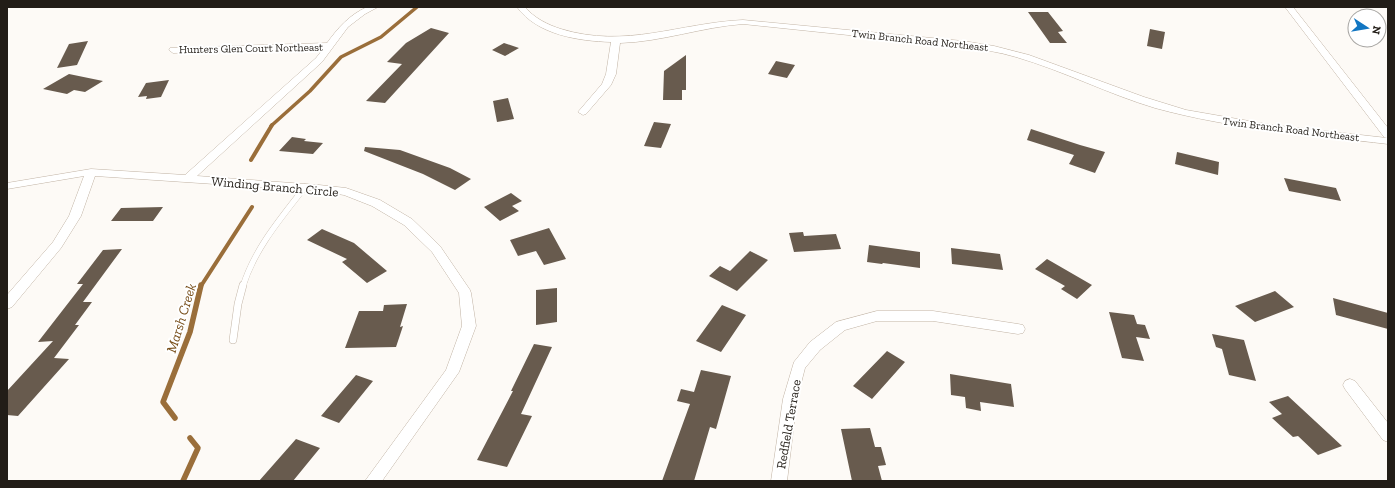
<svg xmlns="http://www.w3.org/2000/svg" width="1395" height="488" viewBox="0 0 1395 488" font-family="'Zilla Slab',serif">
<rect width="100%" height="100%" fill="#fdfaf6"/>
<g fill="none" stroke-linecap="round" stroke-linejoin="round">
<path stroke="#9a6e3a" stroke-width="3.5" d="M271 126 310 91 341 57 381 37 417 7"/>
<path stroke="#9a6e3a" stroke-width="4" d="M251 160 272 125
M201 286 252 207"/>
<path stroke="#9a6e3a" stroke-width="5.5" d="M175 418 163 402 190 332 201 285
M183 481 198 448 190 438"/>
</g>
<path fill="#685b4e" d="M1028 12H1048L1063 31 1058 32 1067 43H1050Z
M431 28 449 33 385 103 366 101 402 64 387 62 406 43Z
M1150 29 1165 32 1162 49 1147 46Z
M88 41 77 65 57 68 69 44Z
M504 43 519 48 505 56 492 50Z
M686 55V90H682V100H663L664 71Z
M776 61 795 65 787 78 768 74Z
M69 74 103 81 85 92 74 90 67 94 43 89Z
M169 80 161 97 146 99 147 96 138 97 146 83Z
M508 98 514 119 497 122 493 101Z
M654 122 671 124 661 148 644 146Z
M1031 129 1080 145 1105 152 1095 173 1069 164 1074 155 1027 140Z
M292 137 306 139 304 141 323 143 313 154 279 151Z
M365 147 400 150 450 168 471 179 455 190 423 174 364 151Z
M1177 152 1219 162 1218 175 1175 164Z
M1284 178 1336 188 1341 201 1289 191Z
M511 193 522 201 512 206 519 211 500 221 484 207Z
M163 207 153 221H111L121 208Z
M549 228 566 259 544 265 536 251 518 256 510 240Z
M322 229 354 243 387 271 367 283 342 262 347 259 307 240Z
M803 232 804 236 836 234 841 249 794 252 789 233Z
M869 245 920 252V268L883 263 882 264 867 262Z
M951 248 1000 254 1003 270 952 264Z
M122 249 83 302H92L75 325H79L54 358 69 359 18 416 7 415V391L53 341 38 342 83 284H77L103 250Z
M750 251 768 260 737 291 709 276 720 266 730 271Z
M1047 259 1092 285 1077 299 1061 289 1065 286 1035 269Z
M557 288V322L536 325V290Z
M1275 291 1294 307 1255 322 1235 306Z
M1333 298 1388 313V329L1336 315Z
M407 304 400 327 403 326 396 347 345 348 359 311H383L384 305Z
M722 305 746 315 721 352 696 341Z
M1109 312 1134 315 1137 324 1145 325 1150 339 1136 337 1144 361 1122 358Z
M1212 334 1244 340 1256 381 1229 375 1222 349 1216 347Z
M534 344 552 347 521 414 532 416 507 467 477 460 513 391H511Z
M887 351 905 362 872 399 853 386Z
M701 370 731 376 716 429 710 427 694 481H662L690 404 677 401 681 389 694 392Z
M950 374 1011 384 1014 407 980 402 981 411 966 408 965 397 951 395Z
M356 375 373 381 339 423 321 416Z
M1288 396 1342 446 1318 455 1298 436 1293 437 1272 418 1282 414 1269 402Z
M870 428 875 447H881L886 465 878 466 882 481H852L841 429Z
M296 439 320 448 293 481H259Z"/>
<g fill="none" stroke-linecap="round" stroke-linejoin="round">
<g stroke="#c1b3a4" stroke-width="6">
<path id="service-far1" d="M243 286C255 248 281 218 305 187"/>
</g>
<g stroke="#c1b3a4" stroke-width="8">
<path id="service" d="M233 340 238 304 243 285"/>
</g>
<g stroke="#c1b3a4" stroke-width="1">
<path id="minor" d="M367 7H378L365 14 348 27 322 62 197 176 319 185 346 188 380 200 412 219 440 246 470 290 471 293 476 326 459 372 382 481H365L446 370 462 326 459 293 432 252 404 225 372 206 344 195 319 191 95 176 81 216 61 248 12 307 7 309V295L53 242 69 216 84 176 7 189V183L91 169 185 175 316 58 323 49 173 53 169 50 170 48 327 43C338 28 349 15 367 7Z
M517 7H525C534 18 548 25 561 29 626 49 679 23 743 20L963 41 994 46 1029 55 1144 97 1186 110 1272 125 1387 138 1384 137 1285 7H1293L1388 128V144C1310 135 1232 129 1155 108 1108 94 1064 71 1016 57 999 52 981 49 963 47L743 24C702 27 661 42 620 43L616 74 611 85 586 114 583 115 578 112 602 84 606 74 611 42C579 41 537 35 517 7Z
M877 311H933L1018 324 1023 325 1025 329 1023 333 1018 334 933 321H877L845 330 820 350 805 368 797 399 787 481H771L783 399 794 362 810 342 836 322Z
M1350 379 1355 381 1388 423V442L1383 440 1345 389 1343 385 1345 381Z"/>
</g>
<use href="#service-far1" stroke="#fff" stroke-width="5.5"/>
<use href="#service" stroke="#fff" stroke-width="7"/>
<use href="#minor" fill="#fff" fill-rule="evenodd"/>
</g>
<g text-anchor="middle" stroke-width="4" stroke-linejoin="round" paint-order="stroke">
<g font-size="11" fill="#221d17" stroke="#fff">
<text transform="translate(920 40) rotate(6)" y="4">Twin Branch Road Northeast</text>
<text transform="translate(251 48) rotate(-1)" y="4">Hunters Glen Court Northeast</text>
<text transform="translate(1291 129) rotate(7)" y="4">Twin Branch Road Northeast</text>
</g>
<g font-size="13" fill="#221d17" stroke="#fff">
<text transform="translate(275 186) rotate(5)" y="5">Winding Branch Circle</text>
<text transform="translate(788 424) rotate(-80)" y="5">Redfield Terrace</text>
</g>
<g font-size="14" font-style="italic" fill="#774d18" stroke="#fff">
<text transform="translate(181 318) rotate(-73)" y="5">Marsh Creek</text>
</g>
</g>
<rect width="1395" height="488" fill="none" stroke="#221d17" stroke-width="16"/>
<g transform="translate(1367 28) rotate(102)"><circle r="19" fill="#ffffff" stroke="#a7a5a2"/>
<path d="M0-3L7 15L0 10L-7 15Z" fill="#1276c2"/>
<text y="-6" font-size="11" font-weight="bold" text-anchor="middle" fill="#221d17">N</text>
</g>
</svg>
